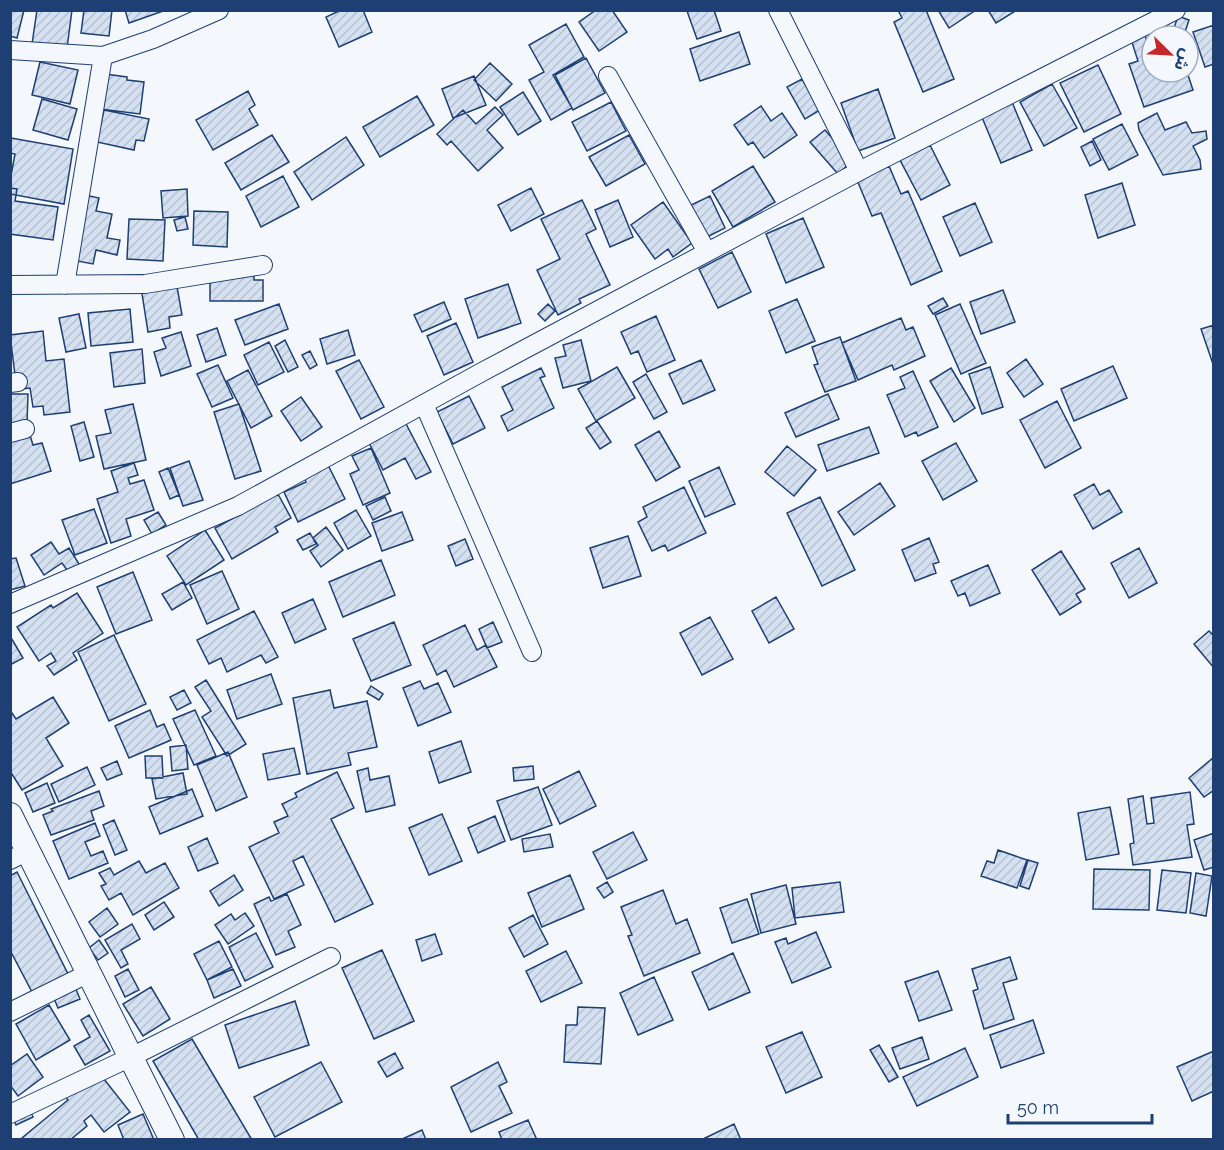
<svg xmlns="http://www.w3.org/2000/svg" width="1224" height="1150" viewBox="0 0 1224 1150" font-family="Raleway,'Noto Sans Arabic',sans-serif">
<defs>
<pattern id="building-hatch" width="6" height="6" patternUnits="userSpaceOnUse" patternTransform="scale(1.5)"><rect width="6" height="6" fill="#d5e0f0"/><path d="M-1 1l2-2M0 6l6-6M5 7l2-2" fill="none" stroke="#b6c1d1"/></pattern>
</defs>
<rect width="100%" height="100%" fill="#f4f7fb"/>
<path fill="url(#building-hatch)" stroke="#1d3f73" stroke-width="1.5" d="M10 10H24L17 38 10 36Z
M37 10H72L67 48 32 44Z
M84 10H112L109 36 81 33Z
M125 10H166L129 23Z
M341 10H363L372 32 339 47 326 17Z
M596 10H612L627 32 599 51 579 22Z
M714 10 721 31 697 39 687 11Z
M898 10H926L954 79 923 92 894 22 902 18Z
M938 10H976L949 28Z
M988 10H1017L996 23Z
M1178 16 1189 20 1185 32 1174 28Z
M566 24 584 57 553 75 572 108 551 120 529 80 544 72 529 45Z
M1214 25V64L1205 67 1193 32Z
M1144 31 1147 42 1152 40V72H1187L1193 90 1144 107 1129 64 1138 61 1130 36Z
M739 32 750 64 700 81 690 49Z
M586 58 605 93 573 110 555 75Z
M40 62 78 70 70 104 32 95Z
M490 63 512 84 496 101 474 80Z
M1098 65 1121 114 1084 132 1060 83Z
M105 74 127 77V80L144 82 140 114 100 109Z
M474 76 486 105 453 118 442 89Z
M802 79 820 110 805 119 787 87Z
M1052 84 1077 128 1044 146 1020 102Z
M878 89 895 138 858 151 841 103Z
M248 91 255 105 249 109 258 125 213 150 196 120Z
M523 92 541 121 518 135 500 107Z
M417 96 434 125 380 157 363 127Z
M42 99 77 109 68 140 33 130Z
M611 102 626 131 587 151 572 122Z
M1012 102 1032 150 1001 163 981 115Z
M761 106 771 121 782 113 797 135 764 158 753 142 748 145 734 125Z
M495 107 503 115 487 130 503 148 478 171 451 141 447 145 437 134 463 110 476 124Z
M104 110 149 119 144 141 136 140 134 150 97 142Z
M1157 113 1165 130 1186 122 1192 133 1206 131 1207 139 1193 146 1200 160 1201 169 1163 175 1139 130 1138 123Z
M1122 124 1138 155 1109 170 1093 139Z
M825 130 852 161 838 174 810 142Z
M272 135 289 162 241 190 225 163Z
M629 135 645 164 606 186 589 157Z
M346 137 364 165 312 200 294 172Z
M11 138 73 149 64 204 10 194V181L15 154 10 153Z
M1092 141 1101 160 1090 166 1081 147Z
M930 145 950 185 921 200 900 160Z
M753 166 775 202 733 227 712 191Z
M889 166 901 194 908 191 942 271 911 285 881 213 872 216 857 180Z
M283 176 299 207 261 227 246 196Z
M1122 183 1135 225 1098 238 1085 195Z
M10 188 17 189 15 201 58 207 53 240 10 234Z
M531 188 544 214 511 231 498 205Z
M187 189 188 216 163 218 161 191Z
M85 195 99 198 96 211 112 214 107 238 120 240 117 255 96 250 93 264 72 260Z
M710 196 725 228 705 238 689 206Z
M582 200 596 229 586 234 610 285 579 299 581 303 558 315 537 270 560 259 541 219Z
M618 200 633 237 610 247 595 210Z
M663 202 692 243 673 257 668 249 655 259 631 225Z
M975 203 992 242 960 256 943 217Z
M194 211 228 212 227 247 193 245Z
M185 217 188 229 177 231 174 220Z
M803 218 824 267 786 283 766 234Z
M129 219 165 220 163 261 127 259Z
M732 252 751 292 718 308 699 269Z
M210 270H254V280H263V301H210Z
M176 281 182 315 169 317 170 328 148 332 141 287Z
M508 284 521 323 478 338 465 299Z
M1003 290 1015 322 981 334 970 302Z
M943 298 948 306 933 314 928 306Z
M797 299 815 341 786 353 769 311Z
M444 302 451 319 422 332 414 315Z
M279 304 288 329 245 345 235 320Z
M548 304 555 311 545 321 538 314Z
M960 304 986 363 961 374 935 315Z
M130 309 133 342 91 346 88 313Z
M79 314 86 348 66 352 59 318Z
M656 316 675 360 647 372 638 351 631 354 621 332Z
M901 318 906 330 913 327 925 356 894 370 892 365 858 380 842 343Z
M456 323 473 362 444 375 427 336Z
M1214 325V367L1201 329Z
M217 328 226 355 206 362 197 335Z
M348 330 355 355 327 364 320 339Z
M43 331 46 361 64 359 70 412 44 415 43 406 33 407 30 388 22 389 15 375 10 335Z
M181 332 191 366 161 376 154 352 166 348 162 338Z
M840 337 856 381 825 392 814 365 818 364 812 347Z
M285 340 298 367 288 372 275 346Z
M581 340 591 381 563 388 555 358 566 356 563 345Z
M269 342 284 372 258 385 244 355Z
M142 349 145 383 114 387 110 353Z
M310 351 317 365 310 369 302 355Z
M1026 359 1043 384 1024 397 1007 373Z
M359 360 384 407 361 419 336 371Z
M701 360 715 390 683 404 669 374Z
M218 365 233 398 212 407 197 374Z
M1113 366 1127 398 1074 421 1061 389Z
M617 367 635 398 596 421 578 389Z
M990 367 1003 407 982 414 969 374Z
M541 368 545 376 540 378 554 408 508 431 501 416 513 410 502 387Z
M951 368 975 408 954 422 930 381Z
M248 370 272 416 251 428 227 381Z
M913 371 938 427 918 436 916 432 905 437 887 395 905 388 900 377Z
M646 374 667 412 654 419 633 382Z
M10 394H28L27 423H10Z
M828 394 839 419 796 437 785 413Z
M469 396 485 428 453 444 437 412Z
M301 397 322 427 301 441 281 411Z
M1057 401 1081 448 1045 468 1020 420Z
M133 404 146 460 104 469 96 436 111 433 105 410Z
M239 404 261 471 235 479 214 412Z
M403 418 431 472 416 479 405 458 383 470 366 437Z
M597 421 611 442 600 449 586 428Z
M84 422 94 457 80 461 71 426Z
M869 427 879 453 827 471 818 445Z
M659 431 680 467 656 481 635 445Z
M29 432 33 445 42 443 51 471 10 484V438Z
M956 443 977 481 943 500 922 461Z
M787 446 816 470 794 496 765 472Z
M371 448 390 493 363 505 350 474 359 470 352 456Z
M189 461 203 500 183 506 170 468Z
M134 463 138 475 128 478 130 484 144 480 154 510 126 519 131 536 111 543 97 499 118 492 111 471Z
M327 463 345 499 298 522 284 492 306 482 303 475Z
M719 467 735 504 705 517 689 481Z
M168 468 179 495 170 499 159 472Z
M880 483 895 506 854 535 838 512Z
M1094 484 1100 495 1109 490 1122 512 1093 529 1074 495Z
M684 487 706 533 668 551 665 545 652 551 638 522 647 517 643 507Z
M278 494 291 518 275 527 278 532 232 559 215 528Z
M385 497 391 511 373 520 366 506Z
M820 497 855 570 822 586 787 513Z
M94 509 107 543 75 555 62 520Z
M356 510 371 536 348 549 334 523Z
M158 512 166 525 152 534 144 520Z
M402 512 413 540 382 551 372 523Z
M326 527 343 550 321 567 310 551 318 545 313 538Z
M205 530 224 560 186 585 167 556Z
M310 533 316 544 303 550 297 540Z
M628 536 641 576 603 588 590 548Z
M929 538 939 562 933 564 936 573 915 581 902 550Z
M465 539 473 559 456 566 448 546Z
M51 542 59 554 69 548 81 567 70 574 62 563 44 575 31 555Z
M1139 548 1157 583 1129 598 1111 563Z
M1061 551 1085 589 1076 594 1081 602 1060 615 1032 570Z
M16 558 25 586 10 590V559Z
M381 560 395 595 343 617 329 582Z
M988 565 1000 593 970 606 965 593 958 596 951 581Z
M222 571 239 609 207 624 190 585Z
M133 572 152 620 116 634 97 587Z
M183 582 192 598 172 610 162 594Z
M77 593 103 633 73 653 77 660 54 675 47 666 56 661 51 653 39 661 17 627 51 605 53 608Z
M776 597 794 629 769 643 752 611Z
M313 599 326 629 295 643 282 613Z
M254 611 278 657 266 663 261 655 227 672 221 658 209 664 197 640Z
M710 617 733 659 702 675 680 633Z
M394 622 411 665 371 681 353 639Z
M493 622 502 642 487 648 479 629Z
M465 625 477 650 486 645 497 667 454 687 446 670 437 675 423 645Z
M1209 631 1214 636V668L1194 644Z
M114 635 146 704 109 721 78 652Z
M10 636 23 658 10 665Z
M271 674 282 704 237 719 227 690Z
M206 680 246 744 227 756 202 717 211 711 195 687Z
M420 681 424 689 438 683 451 712 418 726 403 688Z
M371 686 383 694 379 700 367 693Z
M184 690 191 703 177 710 170 697Z
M330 690 334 708 367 701 377 747 348 753 351 765 307 774 293 698Z
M53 697 69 723 46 738 63 766 22 790 10 771V710L16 719Z
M150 710 157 727 164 724 171 740 129 758 115 726Z
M195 710 216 756 194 765 173 719Z
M461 741 471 772 439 783 429 752Z
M186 745 188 769 172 771 170 747Z
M294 748 300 774 268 780 263 754Z
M228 752 247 797 216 811 197 765Z
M145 756H162L163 778H146Z
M1214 757V790L1204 797 1189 778Z
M117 761 122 774 107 780 101 768Z
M533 766 534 779 514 781 513 768Z
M87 767 95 785 59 802 51 784Z
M368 768 370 780 389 776 395 805 366 812 357 771Z
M579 771 596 806 560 824 543 789Z
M337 772 354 808 331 819 373 904 335 922 303 856 293 861 304 885 274 899 249 847 279 833 274 822 288 816 282 804 297 797 295 793Z
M183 773 187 794 156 799 152 779Z
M47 783 55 803 33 812 25 793Z
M538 787 552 825 511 840 497 801Z
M192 789 203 816 160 834 149 807Z
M99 791 104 806 91 811 94 820 51 835 43 815 53 811 51 809Z
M1190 792 1194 824 1187 825 1192 857 1133 865 1130 844 1134 843 1128 799 1143 796 1147 824 1154 823 1151 798Z
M1110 807 1119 854 1086 860 1078 813Z
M442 814 462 861 429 875 409 828Z
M495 816 505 841 478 853 468 828Z
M114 820 127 850 115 855 103 825Z
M95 823 100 836 85 842 91 856 103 851 108 863 69 879 53 841Z
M633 832 647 860 607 879 593 852Z
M1214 833V867L1204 870 1194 840Z
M550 834 553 847 524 852 522 839Z
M207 838 218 863 198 871 188 847Z
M998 850 1027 860 1017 888 981 876 987 861 994 863Z
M1028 860 1038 863 1029 889 1020 886Z
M139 861 146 873 165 863 179 888 133 915 121 893 109 900 101 886 106 884 99 873 110 868 114 875Z
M1094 869 1150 870 1149 910 1093 909Z
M1162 870 1191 873 1186 913 1157 910Z
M17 872 68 974 32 992 10 950V876Z
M1196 873 1212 876 1206 916 1190 913Z
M234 875 243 890 219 906 210 891Z
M570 875 584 909 542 927 528 893Z
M607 882 613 892 604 898 597 888Z
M840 882 844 912 795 918 792 888Z
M786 885 796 924 761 933 751 894Z
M663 890 676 924 687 919 700 953 644 976 628 936 632 935 621 907Z
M287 894 301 925 288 931 295 947 276 955 254 904 269 897 271 901Z
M747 899 759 934 732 943 720 908Z
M164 902 174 917 154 930 145 915Z
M107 908 118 924 100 937 89 922Z
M245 913 254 926 228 944 215 925 231 914 235 920Z
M533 915 548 944 524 957 509 928Z
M132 924 140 939 121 950 128 964 121 968 105 940Z
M816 932 831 967 792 983 775 942 786 938 788 944Z
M256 933 273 967 245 981 229 947Z
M435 934 442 954 422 961 416 940Z
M99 940 108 953 98 960 89 948Z
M219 941 232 967 207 980 194 954Z
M382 950 414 1021 374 1039 342 968Z
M566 951 582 983 541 1002 526 971Z
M733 953 750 992 709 1010 692 972Z
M1010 957 1017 979 1003 983 1014 1019 984 1029 973 991 978 989 972 969Z
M128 969 139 990 125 997 115 976Z
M233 969 241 986 214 998 207 980Z
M938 971 952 1010 919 1021 905 982Z
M654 977 673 1020 638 1035 620 993Z
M75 987 80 999 58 1008 53 996Z
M151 987 170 1019 143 1036 123 1004Z
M295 1001 309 1045 239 1068 225 1025Z
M49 1005 70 1040 36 1060 16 1024Z
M578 1007 605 1008 601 1064 564 1062 566 1025H577Z
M89 1015 110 1051 85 1065 74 1046 90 1037 81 1020Z
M1033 1020 1044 1053 1001 1068 990 1035Z
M802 1032 822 1077 786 1093 766 1047Z
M922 1037 929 1059 900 1069 892 1048Z
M192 1039 252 1140H199L153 1061Z
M879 1045 898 1077 889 1082 870 1050Z
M965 1048 978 1077 917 1106 903 1077Z
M1214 1051V1091L1192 1101 1177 1067Z
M395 1053 403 1068 387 1077 378 1062Z
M27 1054 43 1077 18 1096 10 1085V1066Z
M321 1062 342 1102 275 1137 254 1097Z
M498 1062 507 1082 499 1086 512 1113 471 1132 451 1087Z
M100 1074 130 1112 104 1132 91 1115 84 1121 87 1126 70 1140H23L22 1138 68 1100 63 1094Z
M29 1107 33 1117 16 1125 12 1115Z
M143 1114 154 1140H124L118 1125Z
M528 1120 537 1140H502L499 1132Z
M734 1124 741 1140H701Z
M422 1130 426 1140H400Z"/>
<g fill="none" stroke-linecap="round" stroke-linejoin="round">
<g stroke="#1d3f73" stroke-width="20">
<path id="street" d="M778 10 859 171
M10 50 103 56 65 285
M103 56 153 39 219 10
M608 76 707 252
M10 285 145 284 263 265
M10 383 18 382
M424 404 532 652
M10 433 25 429
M10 604 238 506 482 372 871 165 1176 10
M10 860 28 851
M10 1012 89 973
M10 1114 131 1057 331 957"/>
</g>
<g stroke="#1d3f73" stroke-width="26">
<path id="secondary" d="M10 815 172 1140"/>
</g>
<use href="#street" stroke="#f4f7fb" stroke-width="18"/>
<use href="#secondary" stroke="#f4f7fb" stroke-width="24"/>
</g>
<rect width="1224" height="1150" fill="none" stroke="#1d3f73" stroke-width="24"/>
<g transform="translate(1170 54) rotate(114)"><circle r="28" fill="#f4f7fb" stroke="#9eadc5" stroke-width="1.5"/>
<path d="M0-4.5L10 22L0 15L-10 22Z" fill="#c62828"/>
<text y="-9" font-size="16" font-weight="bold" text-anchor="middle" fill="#1d3f73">ش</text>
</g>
<path d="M1008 1114v9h144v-9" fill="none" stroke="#1d3f73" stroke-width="3"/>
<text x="1017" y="1114" font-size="18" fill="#1d3f73" stroke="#f4f7fb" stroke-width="4.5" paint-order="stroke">50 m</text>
</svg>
